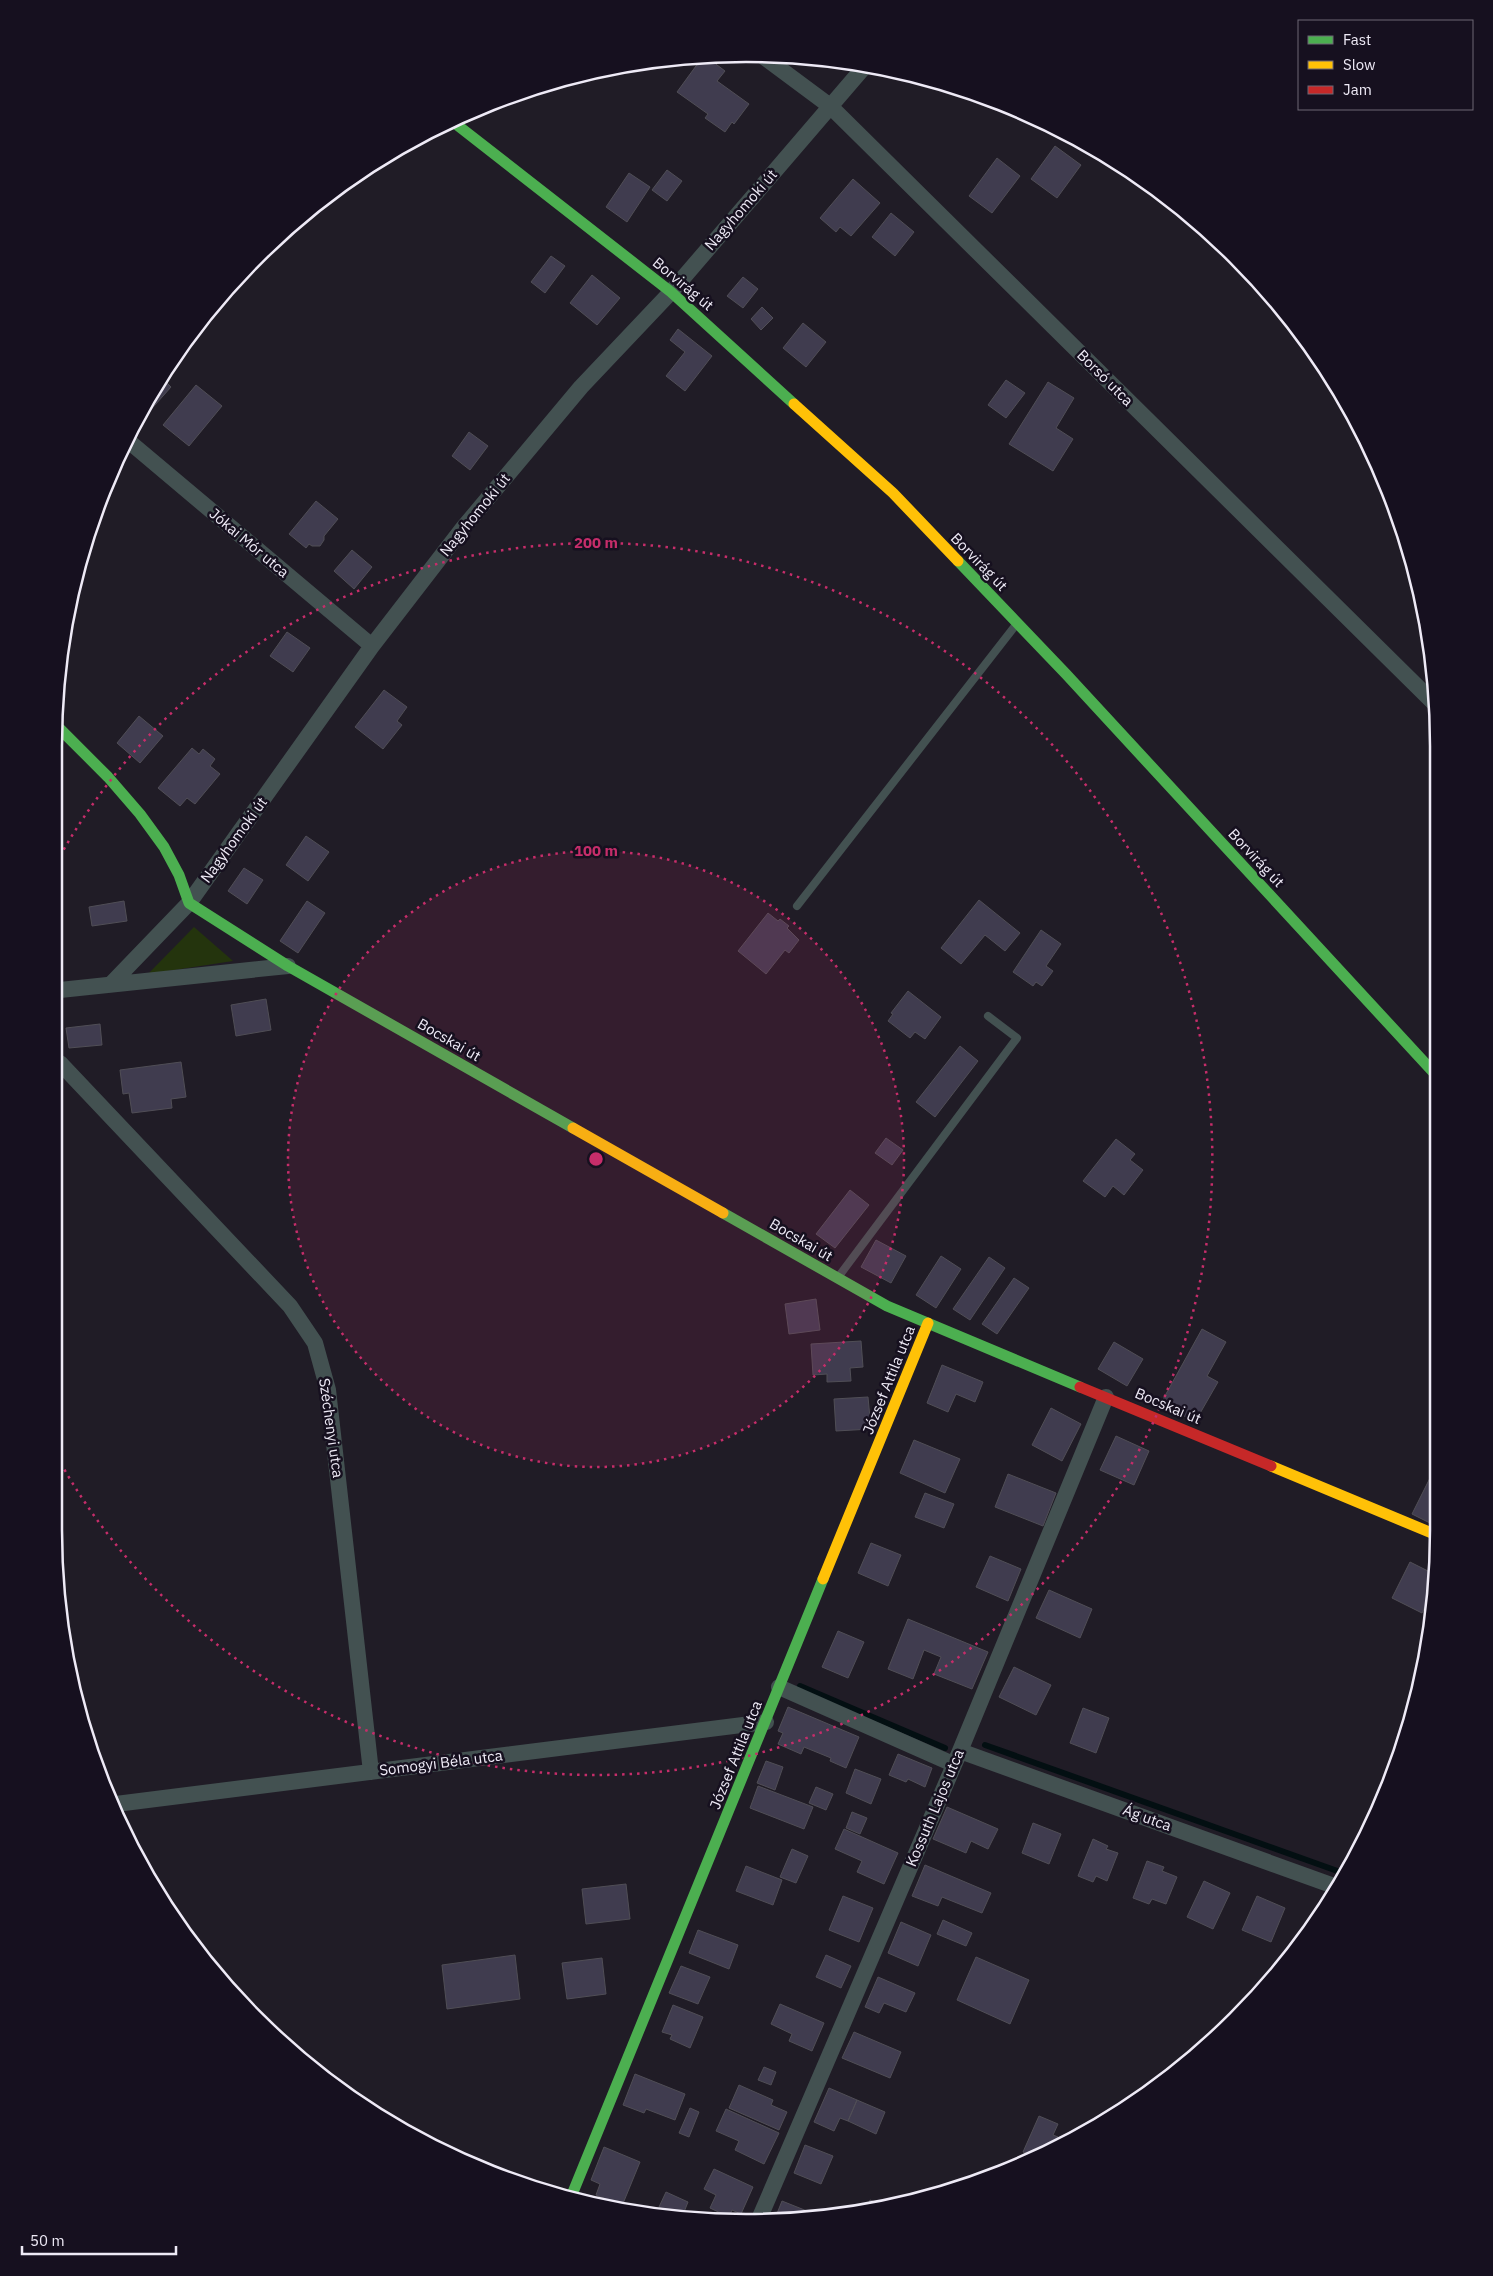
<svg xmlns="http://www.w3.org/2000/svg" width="1493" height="2276" viewBox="0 0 1493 2276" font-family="'IBM Plex Sans',sans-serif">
<rect width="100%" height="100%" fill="#201c26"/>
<path fill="#24340d" d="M194 927 233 961 148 974Z"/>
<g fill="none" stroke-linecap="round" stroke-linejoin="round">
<path stroke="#030f12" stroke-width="6" d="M800 1686 945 1748
M985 1745 1343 1873"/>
</g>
<path fill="#403c4f" stroke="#504e56" d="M704 55 725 71 717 81 749 104 734 124 732 122 725 132 705 118 708 114 677 92Z
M1055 146 1081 165 1057 198 1031 179Z
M997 158 1020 176 992 213 969 196Z
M667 170 682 181 667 201 652 190Z
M629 173 650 187 627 222 606 207Z
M853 179 880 203 851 236 840 227 836 232 820 218Z
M891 213 914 232 895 256 872 237Z
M551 256 565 266 545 293 531 282Z
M592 275 620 298 597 325 570 303Z
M743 277 758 289 743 308 727 296Z
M762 307 773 318 761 330 751 319Z
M803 323 826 342 806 367 783 348Z
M678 329 712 356 685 391 666 376 685 352 670 340Z
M1006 380 1025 393 1006 418 988 405Z
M165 381 171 387 147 414 144 411Z
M1048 382 1074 398 1056 428 1073 439 1053 471 1009 444Z
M196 385 222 406 189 446 163 425Z
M469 432 488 446 470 470 452 456Z
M316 501 338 519 324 536V540L320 546H312L309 544 306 548 289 534Z
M352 550 372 567 354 589 334 571Z
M287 632 310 648 293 672 270 656Z
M384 690 407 707 397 721 402 725 383 749 355 727Z
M139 716 163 736 140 763 117 743Z
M192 748 199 754 203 749 215 759 210 766 220 774 195 804 187 798 180 806 158 788Z
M306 836 329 852 308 881 286 865Z
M244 868 263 880 247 904 228 891Z
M979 900 1020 933 1005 951 985 935 961 964 941 948Z
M124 901 127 921 92 926 89 907Z
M307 901 325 913 298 953 280 941Z
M768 913 778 921 780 919 789 926 787 928 799 940 789 953 785 950 766 974 738 951Z
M1041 930 1061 944 1046 966 1053 971 1042 986 1036 982 1033 986 1013 972Z
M908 991 941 1017 925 1039 915 1032 910 1038 888 1021 893 1014 891 1013Z
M266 999 271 1030 236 1036 231 1005Z
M100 1024 102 1045 69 1048 66 1028Z
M960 1046 978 1061 935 1117 916 1102Z
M181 1062 186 1097 171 1099 172 1108 132 1113 129 1093 123 1094 120 1070Z
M886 1138 903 1150 892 1165 875 1153Z
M1116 1139 1135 1154 1130 1160 1143 1170 1124 1195 1113 1186 1105 1197 1083 1181Z
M850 1190 869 1205 835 1248 816 1234Z
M876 1240 906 1256 891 1283 861 1267Z
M941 1256 961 1269 936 1308 916 1295Z
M989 1257 1005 1268 970 1320 953 1309Z
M1014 1278 1029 1288 997 1334 982 1324Z
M816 1299 820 1330 789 1334 785 1304Z
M1202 1329 1226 1342 1207 1376 1218 1382 1195 1422 1161 1403Z
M861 1341 863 1367 850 1368 851 1381 827 1382V1374L813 1375 811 1344Z
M1114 1342 1143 1359 1127 1386 1098 1369Z
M942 1365 983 1382 975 1402 956 1394 948 1412 927 1403Z
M868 1397 871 1429 836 1431 834 1399Z
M1051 1408 1081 1424 1062 1461 1032 1445Z
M1116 1436 1149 1451 1134 1485 1100 1470Z
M914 1440 960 1459 945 1493 900 1473Z
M1008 1474 1056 1493 1043 1526 995 1507Z
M1432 1474 1434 1475V1525L1412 1514Z
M925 1493 954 1504 944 1528 915 1517Z
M871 1543 901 1555 888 1586 858 1573Z
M990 1556 1021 1569 1008 1601 976 1587Z
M1410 1562 1434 1574 1433 1590 1422 1613 1392 1598Z
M1049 1590 1092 1609 1080 1638 1036 1618Z
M908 1619 988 1652 972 1689 934 1674 941 1657 924 1650 913 1679 888 1669Z
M838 1631 864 1642 848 1678 822 1667Z
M1014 1667 1051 1685 1036 1715 999 1697Z
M788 1707 859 1737 846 1768 830 1761 831 1758 804 1747 801 1754 778 1744 783 1733 778 1731Z
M1083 1708 1109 1718 1096 1753 1070 1743Z
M898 1754 932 1768 925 1787 908 1779 906 1782 889 1775Z
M766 1761 783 1767 775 1790 757 1783Z
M855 1769 881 1779 871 1804 846 1793Z
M758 1786 813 1807 804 1829 750 1808Z
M816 1787 833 1794 826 1810 809 1803Z
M947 1807 998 1829 988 1849 971 1841 966 1853 933 1839Z
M852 1812 867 1818 860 1834 846 1828Z
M1033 1823 1061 1834 1049 1864 1022 1853Z
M844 1829 898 1853 884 1884 857 1872 862 1861 835 1849Z
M1093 1839 1108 1846 1106 1849 1118 1853 1107 1881 1096 1876 1093 1882 1078 1876Z
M792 1849 808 1856 796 1883 780 1877Z
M1147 1861 1164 1867 1162 1871 1177 1877 1166 1904 1152 1899 1149 1904 1133 1898Z
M925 1865 991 1893 982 1913 942 1897 938 1906 912 1896Z
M746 1866 782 1880 773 1905 736 1891Z
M1204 1881 1230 1893 1213 1929 1187 1917Z
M626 1884 630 1919 586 1924 582 1889Z
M843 1896 873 1908 859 1942 829 1930Z
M1257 1896 1285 1908 1271 1942 1242 1930Z
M943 1920 972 1933 966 1946 937 1934Z
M901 1922 931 1935 918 1966 888 1953Z
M698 1930 738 1945 729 1969 689 1953Z
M515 1955 520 1999 447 2009 442 1965Z
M826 1955 851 1966 841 1988 816 1977Z
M976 1957 1029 1980 1010 2024 957 2000Z
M602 1958 606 1994 567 1999 562 1963Z
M681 1966 710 1977 698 2004 669 1993Z
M878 1977 915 1993 906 2012 884 2003 879 2013 865 2007Z
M780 2004 824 2023 812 2051 789 2041 792 2034 771 2024Z
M673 2005 703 2017 690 2048 670 2039 672 2035 662 2032Z
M854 2032 901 2052 890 2078 842 2058Z
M764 2067 776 2072 771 2085 758 2080Z
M635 2074 685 2094 675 2120 646 2109 644 2113 623 2105Z
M739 2085 773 2100 771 2105 787 2112 779 2130 729 2108Z
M829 2088 857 2100 848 2121 840 2118 834 2131 814 2122Z
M857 2100 885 2112 876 2134 848 2121Z
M690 2108 699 2112 689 2137 679 2133Z
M726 2109 779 2133 764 2164 735 2150 739 2141 716 2131Z
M1039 2116 1058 2124 1053 2135 1058 2137 1053 2149 1047 2150 1036 2158 1023 2152Z
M805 2145 833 2156 821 2184 794 2173Z
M604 2147 640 2162 622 2206 596 2195 600 2184 591 2180Z
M714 2169 753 2187 741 2214 732 2210 729 2217 710 2208 716 2195 704 2189Z
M666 2192 688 2202 682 2217 659 2207Z
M870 2200 888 2207 866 2210Z
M782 2201 812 2213 776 2216Z"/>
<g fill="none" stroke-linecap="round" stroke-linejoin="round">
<path stroke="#435151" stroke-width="8" d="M797 906 1015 626
M839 1276 1017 1038 988 1016"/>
<path stroke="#435151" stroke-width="16" d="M764 57 830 106 1438 707
M126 439 372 646
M111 984 189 903 372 646 463 528 581 387 671 292 865 66
M60 990 288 966
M60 1063 290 1306 315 1343 328 1390 371 1772
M779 1687 953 1764
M960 1751 1334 1886
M116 1804 766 1722
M760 2217 960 1751 1106 1397"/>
<path stroke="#4caf50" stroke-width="11" d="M452 121 671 292 794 404
M958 561 1066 674 1436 1075
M60 729 108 777 140 814 164 847 179 875 189 903 288 966 573 1128
M723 1213 887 1306 1080 1387
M571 2197 823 1579"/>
<path stroke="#ffc107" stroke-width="11" d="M794 404 893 493 958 561
M573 1128 723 1213
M1271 1466 1434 1534
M823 1579 928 1323"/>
<path stroke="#c62828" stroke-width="11" d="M1080 1387 1271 1466"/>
</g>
<circle cx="596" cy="1159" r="308" fill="#c62d6a" fill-opacity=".12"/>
<g fill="none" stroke="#c62d6a" stroke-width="2.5" stroke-dasharray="2.5 5">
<circle cx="596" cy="1159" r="308"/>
<path d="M60 856A616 616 0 1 1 60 1462"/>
</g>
<g text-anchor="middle" stroke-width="5" stroke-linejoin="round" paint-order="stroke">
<g font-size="15" fill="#eeeaf6" stroke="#16101f">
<text transform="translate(741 210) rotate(-49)" y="5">Nagyhomoki út</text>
<text transform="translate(683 284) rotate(40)" y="5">Borvirág út</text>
<text transform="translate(1105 378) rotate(45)" y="5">Borsó utca</text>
<text transform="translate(475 515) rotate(-51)" y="5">Nagyhomoki út</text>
<text transform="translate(249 543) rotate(40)" y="5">Jókai Mór utca</text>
<text transform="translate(979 562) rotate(46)" y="5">Borvirág út</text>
<text transform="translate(234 840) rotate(-54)" y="5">Nagyhomoki út</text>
<text transform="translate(1256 858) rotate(47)" y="5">Borvirág út</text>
<text transform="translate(449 1040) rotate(30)" y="5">Bocskai út</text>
<text transform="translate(801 1240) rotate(30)" y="5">Bocskai út</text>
<text transform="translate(889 1380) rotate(-68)" y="5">József Attila utca</text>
<text transform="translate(1168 1406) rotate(23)" y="5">Bocskai út</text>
<text transform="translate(331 1428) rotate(82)" y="5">Széchenyi utca</text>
<text transform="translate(736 1755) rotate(-68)" y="5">József Attila utca</text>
<text transform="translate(441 1763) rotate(-7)" y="5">Somogyi Béla utca</text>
<text transform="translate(935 1808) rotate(-67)" y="5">Kossuth Lajos utca</text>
<text transform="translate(1147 1818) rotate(20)" y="5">Ág utca</text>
</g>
</g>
<path d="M0 0H1493V2276H0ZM746 62H746A684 684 0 0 1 1430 746V1530A684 684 0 0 1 746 2214H746A684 684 0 0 1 62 1530V746A684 684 0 0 1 746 62Z" fill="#16101f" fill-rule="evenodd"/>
<path fill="none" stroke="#eeeaf6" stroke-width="2.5" d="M746 62H746A684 684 0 0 1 1430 746V1530A684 684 0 0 1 746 2214H746A684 684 0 0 1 62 1530V746A684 684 0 0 1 746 62Z"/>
<circle cx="596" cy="1159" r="8" fill="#c62d6a" stroke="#16101f" stroke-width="2.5"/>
<g font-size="15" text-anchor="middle" font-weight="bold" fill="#c62d6a" stroke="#16101f" stroke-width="5" stroke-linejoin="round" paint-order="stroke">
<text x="596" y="548">200 m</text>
<text x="596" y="856">100 m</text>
</g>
<rect x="1298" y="20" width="175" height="90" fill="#16101f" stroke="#6c6775"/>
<rect x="1308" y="36" width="25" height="8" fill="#4caf50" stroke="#6c6775"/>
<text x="1343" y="45" font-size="15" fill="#eeeaf6">Fast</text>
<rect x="1308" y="61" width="25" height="8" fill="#ffc107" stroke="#6c6775"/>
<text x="1343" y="70" font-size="15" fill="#eeeaf6">Slow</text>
<rect x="1308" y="86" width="25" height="8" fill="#c62828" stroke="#6c6775"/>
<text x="1343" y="95" font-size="15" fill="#eeeaf6">Jam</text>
<path d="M22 2246v8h154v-8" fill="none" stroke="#eeeaf6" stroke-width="2.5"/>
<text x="30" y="2246" font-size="15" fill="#eeeaf6" stroke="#16101f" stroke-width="4" paint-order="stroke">50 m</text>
</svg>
